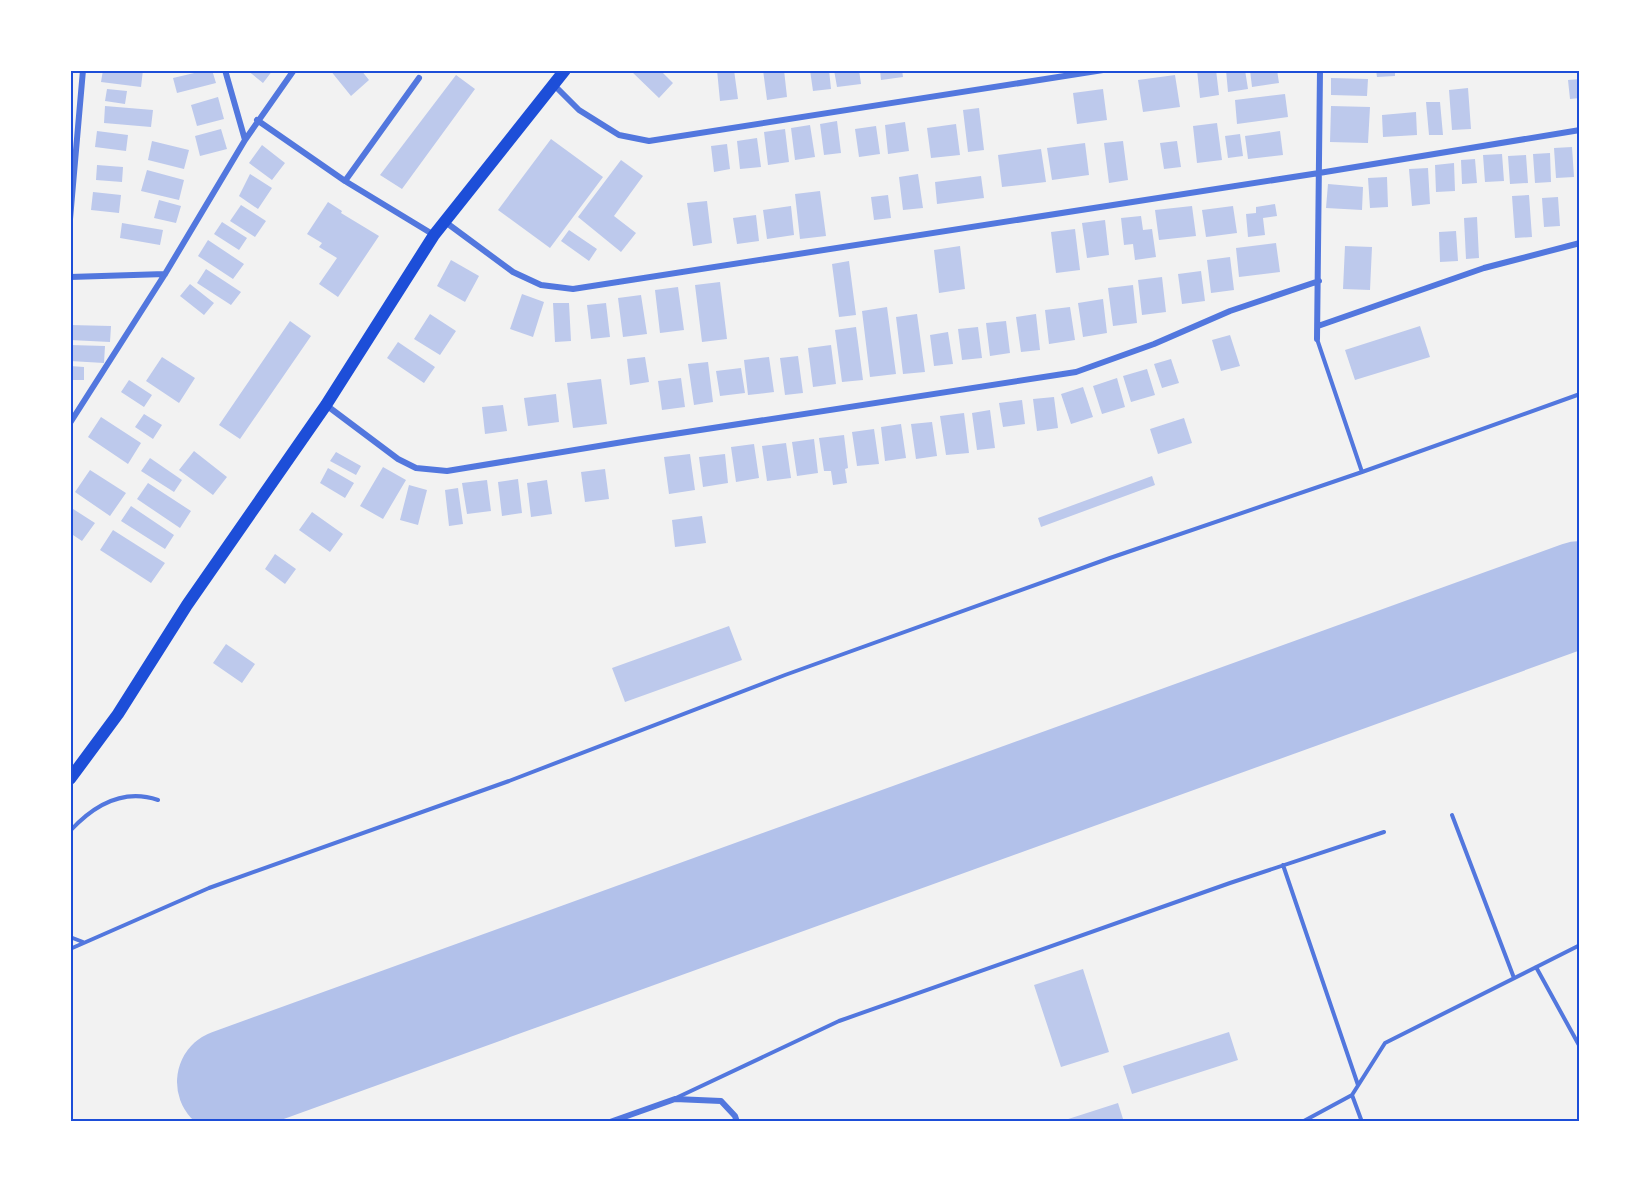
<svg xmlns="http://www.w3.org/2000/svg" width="1650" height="1192" viewBox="0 0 1650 1192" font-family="'DM Sans',sans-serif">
<rect width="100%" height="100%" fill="#f2f2f2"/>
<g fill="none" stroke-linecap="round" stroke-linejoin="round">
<path stroke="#b2c1ea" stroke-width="106" d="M230 1082 1580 594"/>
</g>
<path fill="#bdc9ec" d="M103 70H143L141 87 101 82Z
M207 70H212L216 83 177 93 173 78Z
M247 70H273L263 83Z
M330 70H361L369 80 351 96Z
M630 70H660L673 83 659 98Z
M717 70H734L738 99 720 101Z
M763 70H784L787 97 767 100Z
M810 70H829L831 89 813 91Z
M834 70H859L861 84 837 87Z
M880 70H902L903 77 881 80Z
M1197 70H1216L1219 95 1200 98Z
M1226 70H1245L1248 89 1228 92Z
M1250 70H1277L1279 83 1252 87Z
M1376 70H1395V76L1377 77Z
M456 75 475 89 402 189 380 175Z
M1175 75 1180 107 1143 112 1138 80Z
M1331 78 1368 79 1367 96 1331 95Z
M1580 79V98L1570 99 1568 80Z
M1468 88 1471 129 1452 130 1449 90Z
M107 89 127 91 125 104 105 101Z
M1103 89 1107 120 1077 124 1073 93Z
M1285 94 1288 117 1237 124 1235 100Z
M218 97 224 119 197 126 191 105Z
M1426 102H1440L1443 135H1429Z
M105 106 153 110 151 127 104 123Z
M1331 106 1370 107 1368 143 1330 142Z
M979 108 984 150 968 152 963 110Z
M1416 112 1417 135 1383 137 1382 115Z
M837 121 841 153 824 155 820 124Z
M905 122 909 151 888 154 885 125Z
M1217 123 1222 160 1197 163 1193 126Z
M956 124 960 155 931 158 927 128Z
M810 125 815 157 795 160 791 128Z
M876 126 880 154 859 157 855 129Z
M221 129 227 149 200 156 195 136Z
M785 129 789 162 768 165 764 132Z
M97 131 128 135 126 151 95 147Z
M1280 131 1283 155 1248 159 1245 136Z
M1240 134 1243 156 1228 158 1225 136Z
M757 138 761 167 740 169 737 141Z
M551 139 603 177 550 248 498 210Z
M152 141 189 150 184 169 148 160Z
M1123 141 1128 180 1109 183 1104 143Z
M1177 141 1181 167 1164 169 1160 143Z
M1085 143 1089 175 1052 180 1047 148Z
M727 144 730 169 714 172 711 146Z
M262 145 285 163 272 180 249 163Z
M1572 147 1574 177 1556 178 1554 148Z
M1041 149 1046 182 1002 187 998 155Z
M1550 153 1551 182 1535 183 1533 154Z
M1502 154 1504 181 1485 182 1483 155Z
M1526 155 1528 183 1510 184 1508 156Z
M1475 159 1477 183 1462 184 1461 160Z
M621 160 643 176 614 216 636 233 621 252 578 217Z
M1454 163 1455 191 1436 192 1435 165Z
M97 165 123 167 122 182 96 180Z
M1428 168 1430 204 1412 206 1409 169Z
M147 170 184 180 179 200 141 191Z
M250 174 272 188 258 209 239 196Z
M918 174 923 208 903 210 899 177Z
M981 176 984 198 937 204 935 182Z
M1387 177 1388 207 1370 208 1368 178Z
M1328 184 1363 187 1362 210 1326 208Z
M820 191 826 236 800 239 795 194Z
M93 192 121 195 119 213 91 210Z
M888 195 891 218 874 220 871 197Z
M1529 195 1532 237 1515 238 1512 196Z
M1558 197 1560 226 1544 227 1542 198Z
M159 200 181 206 176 223 154 218Z
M707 201 712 243 693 246 687 203Z
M328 202 342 211 341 213 379 236 338 297 319 284 337 258 319 247 322 243 307 234Z
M1275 204 1277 216 1263 218 1265 235 1248 237 1246 214 1256 213V207Z
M241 205 266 221 255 237 230 221Z
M791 206 794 235 767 239 763 210Z
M1192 206 1196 236 1159 240 1155 210Z
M1233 206 1237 233 1206 237 1202 210Z
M756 215 759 241 737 244 733 218Z
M1141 216 1143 230 1152 229 1156 257 1135 260 1133 244 1124 245 1121 218Z
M1477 217 1479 258 1466 259 1464 218Z
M1105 220 1109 255 1087 258 1082 223Z
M222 222 247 238 239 250 214 234Z
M122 223 163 230 160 245 120 238Z
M1075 229 1080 270 1056 273 1051 232Z
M569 230 597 249 589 261 561 241Z
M1456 231 1458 261 1440 262 1439 232Z
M208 240 244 264 233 279 198 256Z
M1276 243 1280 272 1239 277 1236 248Z
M960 246 965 289 939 293 934 250Z
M1345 246 1372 247 1370 290 1343 289Z
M1230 257 1234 290 1211 293 1207 260Z
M451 260 479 276 465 302 437 286Z
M849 261 856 315 839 317 832 264Z
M206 269 241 292 231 305 197 283Z
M1201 271 1205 301 1182 304 1178 274Z
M1162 277 1166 312 1142 315 1138 280Z
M720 282 727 339 702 342 695 285Z
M190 284 214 303 204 315 180 296Z
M1133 285 1137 323 1113 326 1108 288Z
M678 287 684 330 660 333 655 290Z
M522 294 544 302 533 337 510 329Z
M641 295 647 334 623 337 618 298Z
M1103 299 1107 333 1083 337 1078 303Z
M553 303H569L571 341 555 342Z
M606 303 610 337 591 339 587 305Z
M887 307 896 374 870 377 862 311Z
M1070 307 1075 340 1049 344 1045 310Z
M430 314 456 331 440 355 414 339Z
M917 314 925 372 903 374 896 317Z
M1036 314 1040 350 1021 352 1016 317Z
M290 321 311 336 240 439 219 425Z
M1006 321 1010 353 990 356 986 323Z
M70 325 111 326 110 342 70 340Z
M1420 326 1430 357 1355 380 1345 350Z
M856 327 863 380 842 382 835 330Z
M978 327 982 358 962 360 958 329Z
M948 332 953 364 934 366 930 335Z
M1230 335 1240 366 1221 371 1212 340Z
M398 342 435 367 424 383 387 358Z
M70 345 105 346 104 363 70 361Z
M831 345 836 384 813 387 808 348Z
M798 356 803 393 785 395 780 358Z
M162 357 195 378 179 403 146 381Z
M645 357 649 382 630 385 627 359Z
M769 357 774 392 748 395 744 360Z
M1171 359 1179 383 1162 388 1154 364Z
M708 362 713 402 694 405 688 364Z
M70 366 84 367V380H70Z
M741 368 745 393 720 396 716 371Z
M1147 369 1155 395 1131 402 1123 376Z
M681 378 685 407 662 410 658 381Z
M1117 378 1125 407 1102 414 1093 386Z
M601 379 607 424 573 428 567 383Z
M129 380 152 395 144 407 121 392Z
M1083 387 1093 417 1071 424 1061 394Z
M556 394 559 422 528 426 524 398Z
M1054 397 1058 428 1037 431 1033 399Z
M1022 400 1025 424 1003 427 999 403Z
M503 405 507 431 485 434 482 407Z
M990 410 995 448 977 450 972 413Z
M964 413 969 453 946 455 940 416Z
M144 414 162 425 153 439 135 427Z
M101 417 141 443 128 464 88 437Z
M1184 418 1192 443 1158 454 1150 429Z
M932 422 937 456 916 459 911 424Z
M901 424 906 458 885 461 881 427Z
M874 429 879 464 857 466 852 432Z
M844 435 848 468 845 469 847 483 833 485 831 471H824L819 438Z
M814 439 818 473 797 476 792 442Z
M786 443 791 478 767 481 762 446Z
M754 444 759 478 736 482 731 447Z
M194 451 227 477 213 495 179 470Z
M336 452 361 466 356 475 330 461Z
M690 454 695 490 669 494 664 457Z
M725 454 728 483 703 487 699 457Z
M150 458 182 480 174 492 141 471Z
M383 467 406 480 383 519 360 506Z
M328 468 354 483 345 498 320 483Z
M605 469 609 499 585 502 581 472Z
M90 470 126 493 110 516 75 492Z
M1152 476 1155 485 1041 527 1038 518Z
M518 479 522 513 502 516 498 482Z
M487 480 491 511 467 514 462 483Z
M547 480 552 514 531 517 527 483Z
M148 483 191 511 180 528 137 499Z
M409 485 427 490 418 525 400 520Z
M458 488 463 524 449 526 445 490Z
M131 506 174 535 165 549 121 521Z
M70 507 95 523 82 541 70 533Z
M312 512 343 534 330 552 299 530Z
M702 516 706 543 675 547 672 520Z
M113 530 165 563 151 583 100 550Z
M275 554 296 569 285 584 265 569Z
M729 626 742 660 625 702 612 668Z
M226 644 255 664 242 683 213 663Z
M1083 969 1109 1052 1061 1067 1034 985Z
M1229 1032 1238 1060 1132 1094 1123 1066Z
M1118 1103 1124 1122H1062V1121Z"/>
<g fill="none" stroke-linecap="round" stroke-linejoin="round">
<path stroke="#5277de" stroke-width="4" d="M1317 339 1362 472
M1452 815 1514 978
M70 831C94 805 123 788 158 800
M1283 865 1358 1085
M70 937 83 942
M70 949 209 888 509 781 785 675 1110 558 1362 472 1580 394
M1536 967 1580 1047
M1352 1095 1362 1122
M676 1098 839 1021 1230 883 1384 832
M1302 1122 1352 1095 1385 1043 1580 945"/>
<path stroke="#5277de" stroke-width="6" d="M225 70 245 140
M554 85 579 110 619 135 649 141 1103 70
M257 120 345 181 434 235
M345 181 419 78
M70 219 83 70
M444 221 513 272 541 285 573 289 1319 173 1580 130
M70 277 165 274
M1318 326 1484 268 1580 243
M1317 339 1320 70
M326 405 398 459 416 468 447 471 635 440 1076 372 1154 344 1230 311 1319 281
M70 423 165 274 245 140 294 70
M610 1122 675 1099 721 1101 735 1116 737 1122"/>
<path stroke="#1d4ed8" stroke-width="12" d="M70 779 118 714 187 605 326 405 434 235 565 70"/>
</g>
<rect width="1650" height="1192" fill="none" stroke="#ffffff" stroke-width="144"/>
<rect x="72" y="72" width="1506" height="1048" fill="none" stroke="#1d4ed8" stroke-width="2"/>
</svg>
